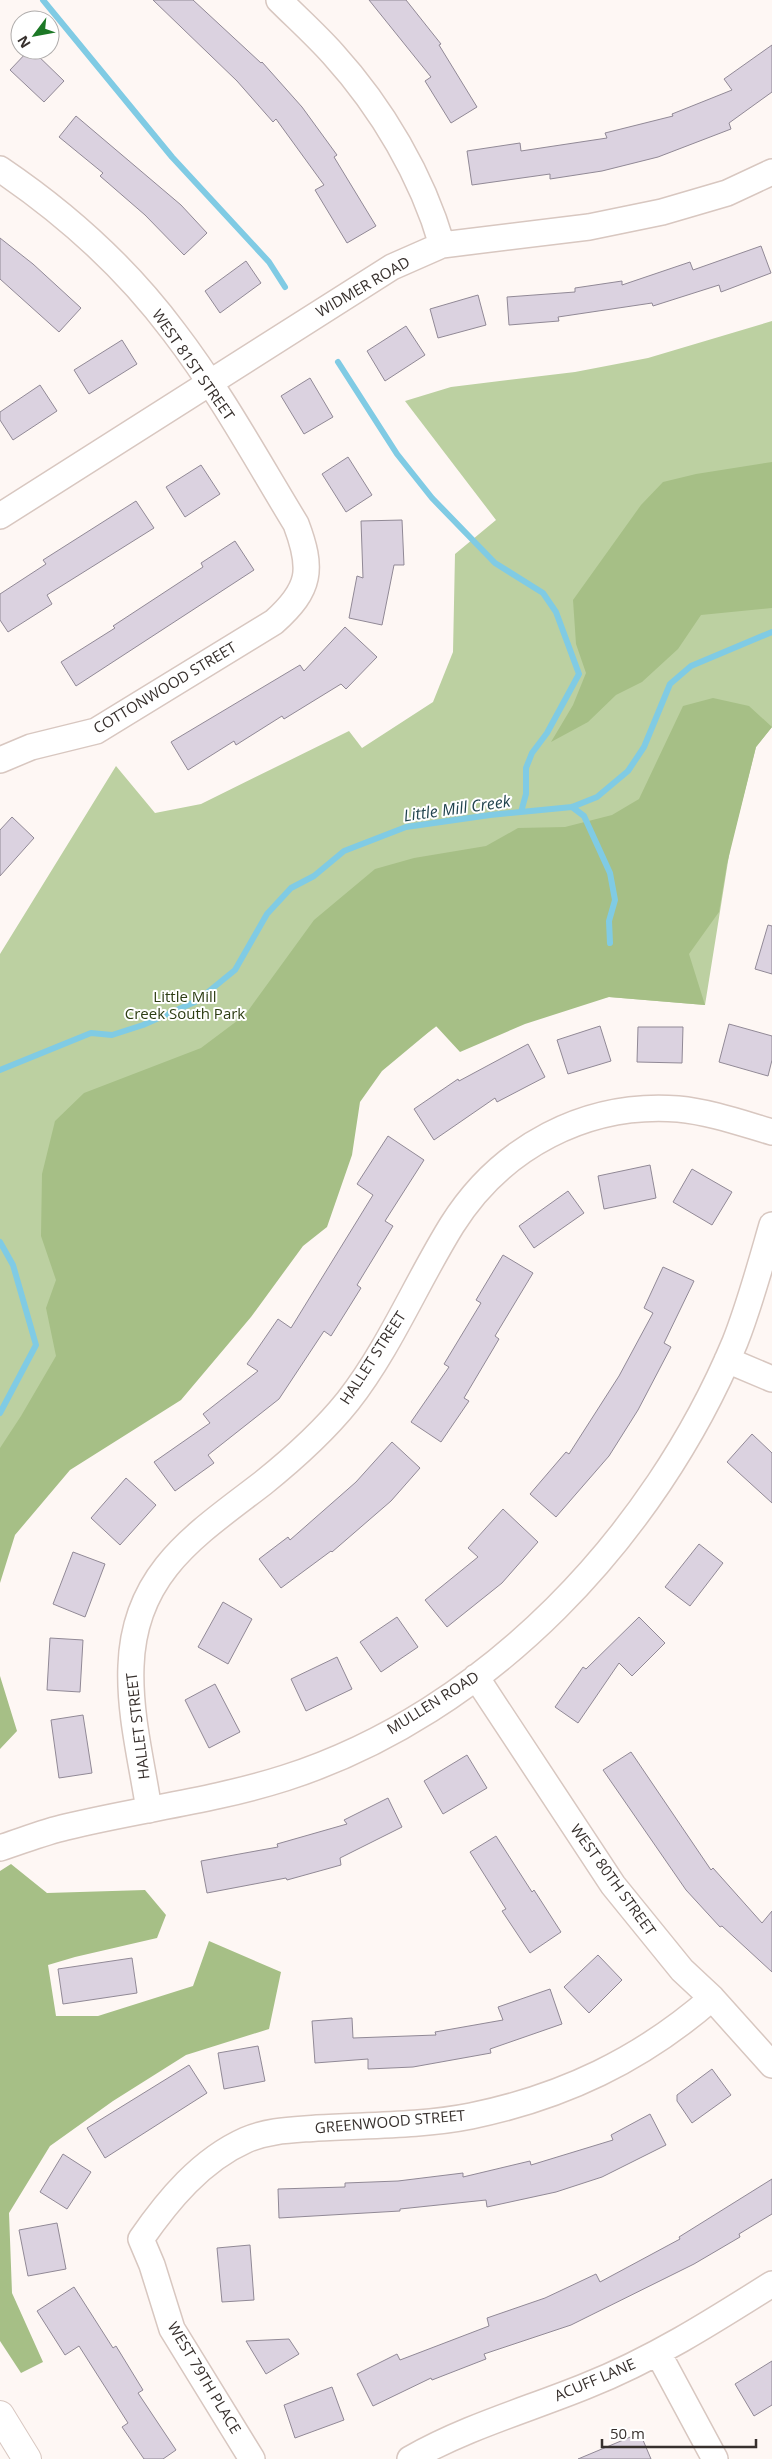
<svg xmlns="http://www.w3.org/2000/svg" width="772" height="2459" viewBox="0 0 772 2459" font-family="'Open Sans',sans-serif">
<rect width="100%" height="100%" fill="#fef7f4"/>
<path fill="#bcd0a1" d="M772 321V727L756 747 730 849 705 1005 609 997 464 1007 352 1086 0 1540V954L116 766 155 813 201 804 349 731 362 748 433 702 453 652 455 554 496 520 405 401 451 387 575 372 648 358Z"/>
<path fill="#a6bf86" d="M772 462V608L701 615 678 649 642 682 616 695 588 722 551 742 573 705 586 673 576 644 573 600 641 505 663 482 696 474Z
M713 698 749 706 772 727 756 747 727 864 719 912 689 954 705 1005 609 997 525 1024 460 1052 436 1026 382 1071 360 1102 352 1155 327 1227 303 1246 251 1317 181 1400 70 1470 15 1535 0 1583V1448L21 1416 56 1356 46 1308 56 1280 41 1236 42 1174 55 1121 84 1093 201 1048 245 1015 314 920 375 869 414 858 486 846 518 828 565 827 612 815 639 799 683 706Z
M0 1676 17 1731 0 1749Z
M11 1864 47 1893 145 1890 166 1915 157 1938 75 1957 48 1965 56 2016H98L193 1986 209 1941 281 1972 269 2029 186 2055 113 2101 50 2146 9 2213 12 2293 43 2362 21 2373 0 2341V1871Z"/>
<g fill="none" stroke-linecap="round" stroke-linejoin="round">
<path stroke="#80cbe4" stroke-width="6" d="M43 0 172 157 269 262 285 287
M338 362 397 454 432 498 495 563 543 593 556 612 579 674 547 733 532 753 526 768V794L521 812
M572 807 584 816 610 873 615 900 609 921 610 943
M0 1070 91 1033 112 1035 143 1025 197 1001 235 970 267 914 291 888 314 876 344 851 406 827 490 815 572 807 597 797 628 771 644 747 670 684 691 666 772 632
M0 1242 13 1265 36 1345 0 1413"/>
</g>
<path fill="#dbd2e0" stroke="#918996" d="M153 0H193L261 63 262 62 302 107 337 155 334 157 376 226 347 243 315 190 324 185 276 119 273 122 237 81Z
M369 0H406L441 44 439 45 477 107 451 123 425 81 431 77Z
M772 45V92L729 123 731 129 658 157 602 171 550 179V174L472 185 467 151 520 143 521 151 607 138 605 133 673 116 672 114 732 90 724 79Z
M29 50H32L64 81 44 102 10 70Z
M76 116 181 205 207 233 184 255 145 215 100 176 103 173 59 137Z
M0 238 33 264 81 308 59 332 0 279Z
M761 246 771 273 721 292 719 285 653 306 652 303 558 317 559 321 509 325 507 297 575 292V288L622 281V285L690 262 693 270Z
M246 261 261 283 220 313 205 291Z
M478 295 486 325 438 338 430 309Z
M406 326 425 355 385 381 367 351Z
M122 340 137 364 89 394 74 370Z
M310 378 333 417 304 434 281 396Z
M40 385 57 411 13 440 0 420V412Z
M348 457 372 495 346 512 322 474Z
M201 465 220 494 185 517 166 487Z
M136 501 154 528 47 595 52 604 8 632 0 620V594L46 564 43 560Z
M402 520 404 565H394L382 625 349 618 357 576 363 578 361 521Z
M235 541 254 570 76 686 61 662 115 628 113 626 203 567 201 563Z
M345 627 377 657 346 689 341 684 284 719 282 716 236 745 234 741 188 770 171 742 300 665 304 671Z
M12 817 34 838 0 876V830Z
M768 925 772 926V974L755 969Z
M729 1024 772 1036V1060L768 1076 719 1062Z
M600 1026 611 1061 568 1074 557 1040Z
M638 1027H683L682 1063 637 1062Z
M528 1044 545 1077 497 1102 495 1098 434 1140 414 1109 458 1079 459 1081Z
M388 1136 424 1160 385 1221 393 1226 357 1285 361 1288 331 1336 324 1331 279 1399 208 1455 214 1463 175 1491 154 1462 210 1423 203 1414 258 1371 247 1364 278 1319 291 1328 373 1195 357 1184Z
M650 1165 656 1198 604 1209 598 1176Z
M692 1169 732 1192 712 1225 673 1202Z
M568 1191 584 1213 534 1248 519 1226Z
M503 1255 533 1273 495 1336 499 1339 464 1398 469 1401 441 1442 411 1422 449 1367 444 1364 481 1303 476 1300Z
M663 1267 694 1281 664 1343 671 1347 638 1410 609 1456 556 1517 530 1494 566 1452 569 1454 619 1376 653 1313 644 1308Z
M752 1434 772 1453V1503L727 1462Z
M392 1442 420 1468 391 1501 332 1552 331 1551 281 1588 259 1559 288 1537 290 1540 356 1482Z
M126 1478 156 1505 120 1545 91 1518Z
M503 1509 538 1542 502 1583 447 1627 425 1600 478 1557 468 1548Z
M699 1544 723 1563 690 1606 665 1587Z
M73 1552 105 1564 85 1617 53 1604Z
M223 1602 252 1619 228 1664 198 1647Z
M397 1617 418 1647 381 1672 360 1642Z
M639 1617 665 1643 632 1676 619 1663 578 1723 555 1707 583 1667 586 1669Z
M50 1638 83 1640 80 1692 47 1690Z
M337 1657 352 1689 306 1711 291 1679Z
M215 1684 240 1732 209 1748 185 1700Z
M83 1715 92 1773 59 1778 51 1720Z
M631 1752 711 1870 713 1868 762 1923 772 1911V1972L722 1926 720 1927 686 1890 603 1770Z
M467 1755 487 1788 443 1814 424 1781Z
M388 1798 402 1827 340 1858 341 1865 287 1880 286 1878 207 1893 201 1861 278 1847 277 1844 347 1824 344 1820Z
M496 1836 532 1892 534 1890 561 1932 530 1953 502 1911 506 1909 470 1852Z
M598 1955 622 1980 589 2013 564 1987Z
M132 1958 137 1993 63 2004 58 1969Z
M550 1989 562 2024 490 2049 491 2053 413 2067 368 2069V2059L315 2063 312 2021 352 2018 353 2038 436 2035 435 2032 503 2020 498 2007Z
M258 2046 265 2081 224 2089 218 2053Z
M189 2065 207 2093 105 2158 87 2128Z
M712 2069 731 2095 692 2123 677 2101V2095Z
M650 2114 666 2145 602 2177 556 2192 487 2207 486 2200 400 2209V2211L279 2218 278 2189 345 2187V2183L398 2181 463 2173V2177L530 2161 531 2165 613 2140 611 2135Z
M63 2154 91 2172 67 2209 40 2192Z
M772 2179V2214L739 2234 740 2237 694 2264 571 2325 484 2354 486 2359 432 2380 431 2378 373 2406 357 2374 397 2354 400 2360 489 2326 487 2318 545 2298 596 2274 600 2282 680 2239 679 2237Z
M57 2223 66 2269 28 2276 19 2230Z
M250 2245 254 2300 222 2302 217 2248Z
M74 2287 113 2348 116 2346 143 2390 138 2393 176 2450 163 2459H144L122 2427 128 2423 79 2346 65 2355 37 2311Z
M289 2339 299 2354 266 2374 246 2341Z
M772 2361V2405L754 2416 735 2384Z
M332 2387 344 2420 295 2438 284 2405Z
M640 2433 651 2459H578Z"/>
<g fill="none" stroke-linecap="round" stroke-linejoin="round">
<g stroke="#d8c7c0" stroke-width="28">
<path id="minor" d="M279 0C297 18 316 35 333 54 382 108 422 176 442 245
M0 169C65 213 127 269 174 332 220 392 257 460 296 524 313 569 311 589 274 622L96 731 31 747 0 760
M0 516 392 267 442 245 589 227 662 212 727 193 772 172
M727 1360 772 1379
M476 1677 613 1885 682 1970 712 1998 772 2065
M149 1810C142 1763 129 1714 131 1666 134 1572 197 1534 263 1483 294 1458 324 1431 348 1401 390 1347 416 1283 452 1225 501 1147 586 1102 678 1109 710 1112 741 1123 772 1132
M0 1848C22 1841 44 1832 66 1827 139 1809 213 1801 285 1778 488 1713 654 1536 735 1342 750 1304 761 1263 772 1225
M658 2353 715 2459
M252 2459 172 2329 152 2265 141 2239C168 2200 201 2160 246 2140 269 2130 293 2130 317 2128 368 2125 421 2126 471 2116 563 2097 641 2060 712 1998
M410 2459C466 2427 527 2410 586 2386 652 2360 712 2322 772 2284"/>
</g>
<g stroke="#d8c7c0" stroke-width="30">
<path id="tertiary" d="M0 2415 27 2459"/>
</g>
<use href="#minor" stroke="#fff" stroke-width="25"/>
<use href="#tertiary" stroke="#fff" stroke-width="28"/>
</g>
<g text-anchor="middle" stroke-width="4" stroke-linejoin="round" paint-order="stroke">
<g font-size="15" fill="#37302d" stroke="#fff">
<text transform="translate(363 287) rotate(-30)" y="5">WIDMER ROAD</text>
<text transform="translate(193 365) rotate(55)" y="5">WEST 81ST STREET</text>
<text transform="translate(165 688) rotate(-31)" y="5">COTTONWOOD STREET</text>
<text transform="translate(373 1358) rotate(-57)" y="5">HALLET STREET</text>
<text transform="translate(433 1703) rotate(-32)" y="5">MULLEN ROAD</text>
<text transform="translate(138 1726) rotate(-97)" y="5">HALLET STREET</text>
<text transform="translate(613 1880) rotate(54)" y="5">WEST 80TH STREET</text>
<text transform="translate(390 2122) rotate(-5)" y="5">GREENWOOD STREET</text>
<text transform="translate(204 2378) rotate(59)" y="5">WEST 79TH PLACE</text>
<text transform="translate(595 2380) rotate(-23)" y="5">ACUFF LANE</text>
</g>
<g font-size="15" fill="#2d3d13" stroke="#fff">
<text x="185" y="1002">Little Mill<tspan x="185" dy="17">Creek South Park</tspan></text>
</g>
<g font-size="16" font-style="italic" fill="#1f424d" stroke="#fff">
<text transform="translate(457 808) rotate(-8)" y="6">Little Mill Creek</text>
</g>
</g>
<g transform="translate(35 35) rotate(238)"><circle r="24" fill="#ffffff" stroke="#afacab"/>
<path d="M0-4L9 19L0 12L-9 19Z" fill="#1c7826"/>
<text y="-8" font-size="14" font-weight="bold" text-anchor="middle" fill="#37302d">N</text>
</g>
<path d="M602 2439v8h154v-8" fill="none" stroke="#37302d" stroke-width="2.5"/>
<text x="610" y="2439" font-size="15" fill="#37302d" stroke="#ffffff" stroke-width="4" paint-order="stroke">50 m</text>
</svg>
